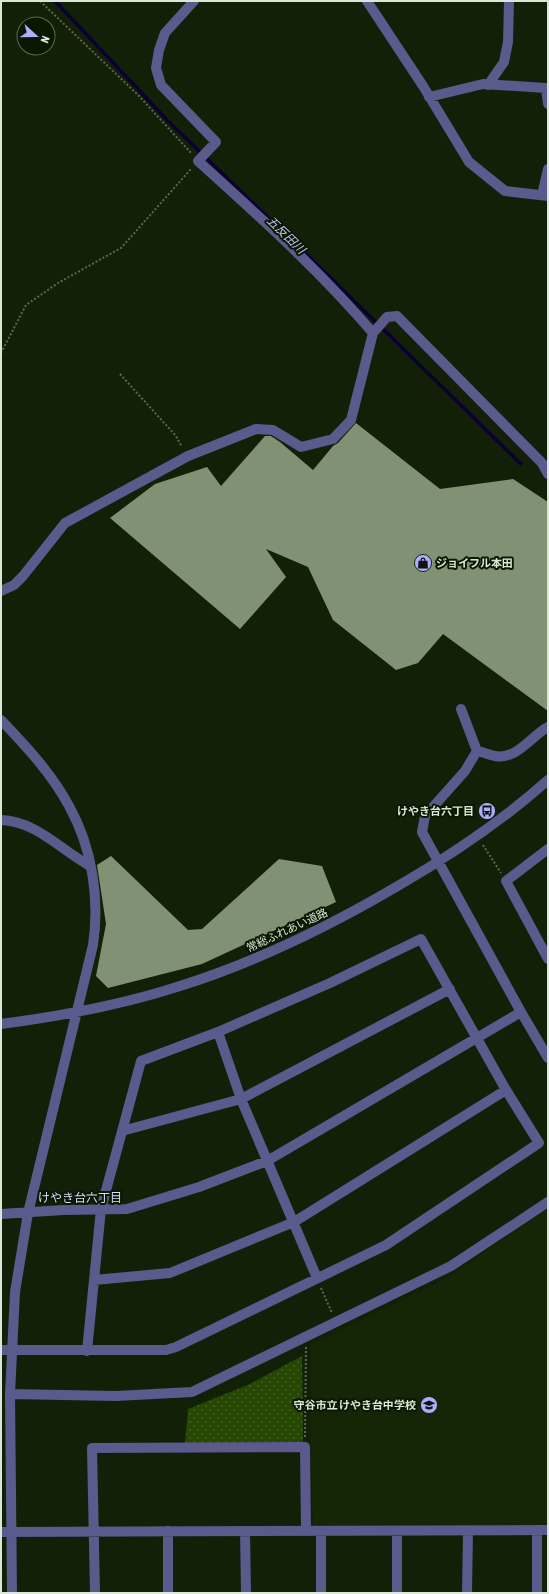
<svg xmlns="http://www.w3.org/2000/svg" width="549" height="1594" viewBox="0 0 549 1594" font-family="'Asap Condensed','Noto Sans JP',sans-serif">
<defs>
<pattern id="grass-dots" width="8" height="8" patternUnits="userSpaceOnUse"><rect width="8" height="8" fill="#264701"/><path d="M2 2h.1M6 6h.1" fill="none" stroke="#456225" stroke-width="1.8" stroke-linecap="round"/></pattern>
</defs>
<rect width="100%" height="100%" fill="#122007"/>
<path fill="#152606" d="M548 1209V1526L313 1529 311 1464V1345L444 1280Z"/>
<path fill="url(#grass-dots)" d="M302 1356 303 1442 185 1444 188 1409 250 1384Z"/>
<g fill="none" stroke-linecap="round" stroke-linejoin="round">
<path stroke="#0c0033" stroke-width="3.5" d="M55 1 167 120 290 239
M303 251 521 464"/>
</g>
<path fill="#809273" d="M356 423 440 489 513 479 548 502V711L443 634 418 663 396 670 333 620 308 567 266 549 286 577 240 629 110 518 155 484 207 467 221 486 265 436H271L280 442 313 470 333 446 338 443Z
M111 856 188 930 202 929 279 859 322 866 336 902 202 964 108 988 96 976 106 924 97 865Z"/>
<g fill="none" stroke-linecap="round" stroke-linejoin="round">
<path stroke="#5b6852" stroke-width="2" stroke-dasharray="2 2" stroke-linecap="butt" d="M40 1 139 96 192 154
M1 353 26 305 58 283 121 248 191 169
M120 374 176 436 182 447
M483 845 501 873
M321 1288 332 1313
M305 1437 306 1347"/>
<path stroke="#5a5a8d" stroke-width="10" d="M194 1 165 33 159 50 156 68 161 85 216 142 198 161C259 216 320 271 373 333L387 317 397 316 542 463 548 474
M367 1 423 86 469 162 505 191 548 196
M488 85 504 62 508 42 509 1
M429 97 483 84 546 88 548 104
M542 195 548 169
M1 591 14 585 23 576 65 523 188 456 256 429 273 430 301 447 333 439 351 420 373 333
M461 709 477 751 465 771 425 816 422 832 521 1012 548 1058
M1 720C26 746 52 774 69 806 92 847 100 899 93 945L28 1213 15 1292 10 1394 12 1593
M477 751C483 752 489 755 495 756 517 760 531 736 548 727
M1 820C36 821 61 850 90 866
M548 849 506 881 548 959
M1 1024C62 1016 122 1005 180 986 256 962 328 927 396 887 450 856 501 822 548 780
M218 1032 241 1099 317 1278
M122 1131 241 1099 450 989
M1 1214 63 1210 127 1209 199 1187 267 1161 521 1012
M94 1280 170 1273 294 1222 506 1090
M1 1350H166L176 1347 386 1245 539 1143 506 1090 421 939 330 983 218 1032 141 1061 101 1209 87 1351
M10 1394 116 1396 192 1392 451 1266 548 1202
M537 1530V1593
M168 1531V1593
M245 1531 246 1593
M321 1531V1593
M1 1532 548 1530
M95 1593 92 1448 305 1447 306 1531
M397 1593V1531
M467 1593 468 1531"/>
</g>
<defs>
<g id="shop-disc" transform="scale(0.9)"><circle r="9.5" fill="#aeaefb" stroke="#0a1701"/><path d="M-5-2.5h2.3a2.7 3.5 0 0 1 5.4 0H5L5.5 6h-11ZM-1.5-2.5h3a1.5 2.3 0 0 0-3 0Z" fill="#111"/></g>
<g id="bus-disc" transform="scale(0.9)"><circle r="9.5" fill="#aeaefb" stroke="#0a1701"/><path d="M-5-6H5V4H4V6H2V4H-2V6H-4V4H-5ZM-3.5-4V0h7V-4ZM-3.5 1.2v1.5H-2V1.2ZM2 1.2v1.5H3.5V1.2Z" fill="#111"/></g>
<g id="school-disc" transform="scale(0.9)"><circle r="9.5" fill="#aeaefb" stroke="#0a1701"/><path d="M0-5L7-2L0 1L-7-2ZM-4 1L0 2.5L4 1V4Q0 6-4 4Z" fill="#111"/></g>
</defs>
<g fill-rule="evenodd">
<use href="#shop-disc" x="423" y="563"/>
<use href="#bus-disc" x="487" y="811"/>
<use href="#school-disc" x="429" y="1405"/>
</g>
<g text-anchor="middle" stroke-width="4" stroke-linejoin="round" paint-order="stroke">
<g font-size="11" font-weight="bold" fill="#dce6d6" stroke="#0a1701" text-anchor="end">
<text x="436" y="567" text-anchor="start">ジョイフル本田</text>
<text x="474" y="815">けやき台六丁目</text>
<text x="416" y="1409">守谷市立 けやき台中学校</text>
</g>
<g font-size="11" fill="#dce6d6" stroke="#0a1701">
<text transform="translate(287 930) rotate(-25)" y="4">常総ふれあい道路</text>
</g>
<g font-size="12" font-style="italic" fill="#c5c7f3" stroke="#0a1701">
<text transform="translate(286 235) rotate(44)" y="4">五反田川</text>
</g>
<g font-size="12" fill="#dbddfa" stroke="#0a1701">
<text x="80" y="1202">けやき台六丁目</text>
</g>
</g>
<rect width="549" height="1594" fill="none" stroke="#dce6d6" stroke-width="4"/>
<g transform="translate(36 36) rotate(111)"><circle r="19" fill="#0a1701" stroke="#5e6a56"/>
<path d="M0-3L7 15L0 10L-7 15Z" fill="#aeaefb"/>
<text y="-6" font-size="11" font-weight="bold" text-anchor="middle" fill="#dce6d6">N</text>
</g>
</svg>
